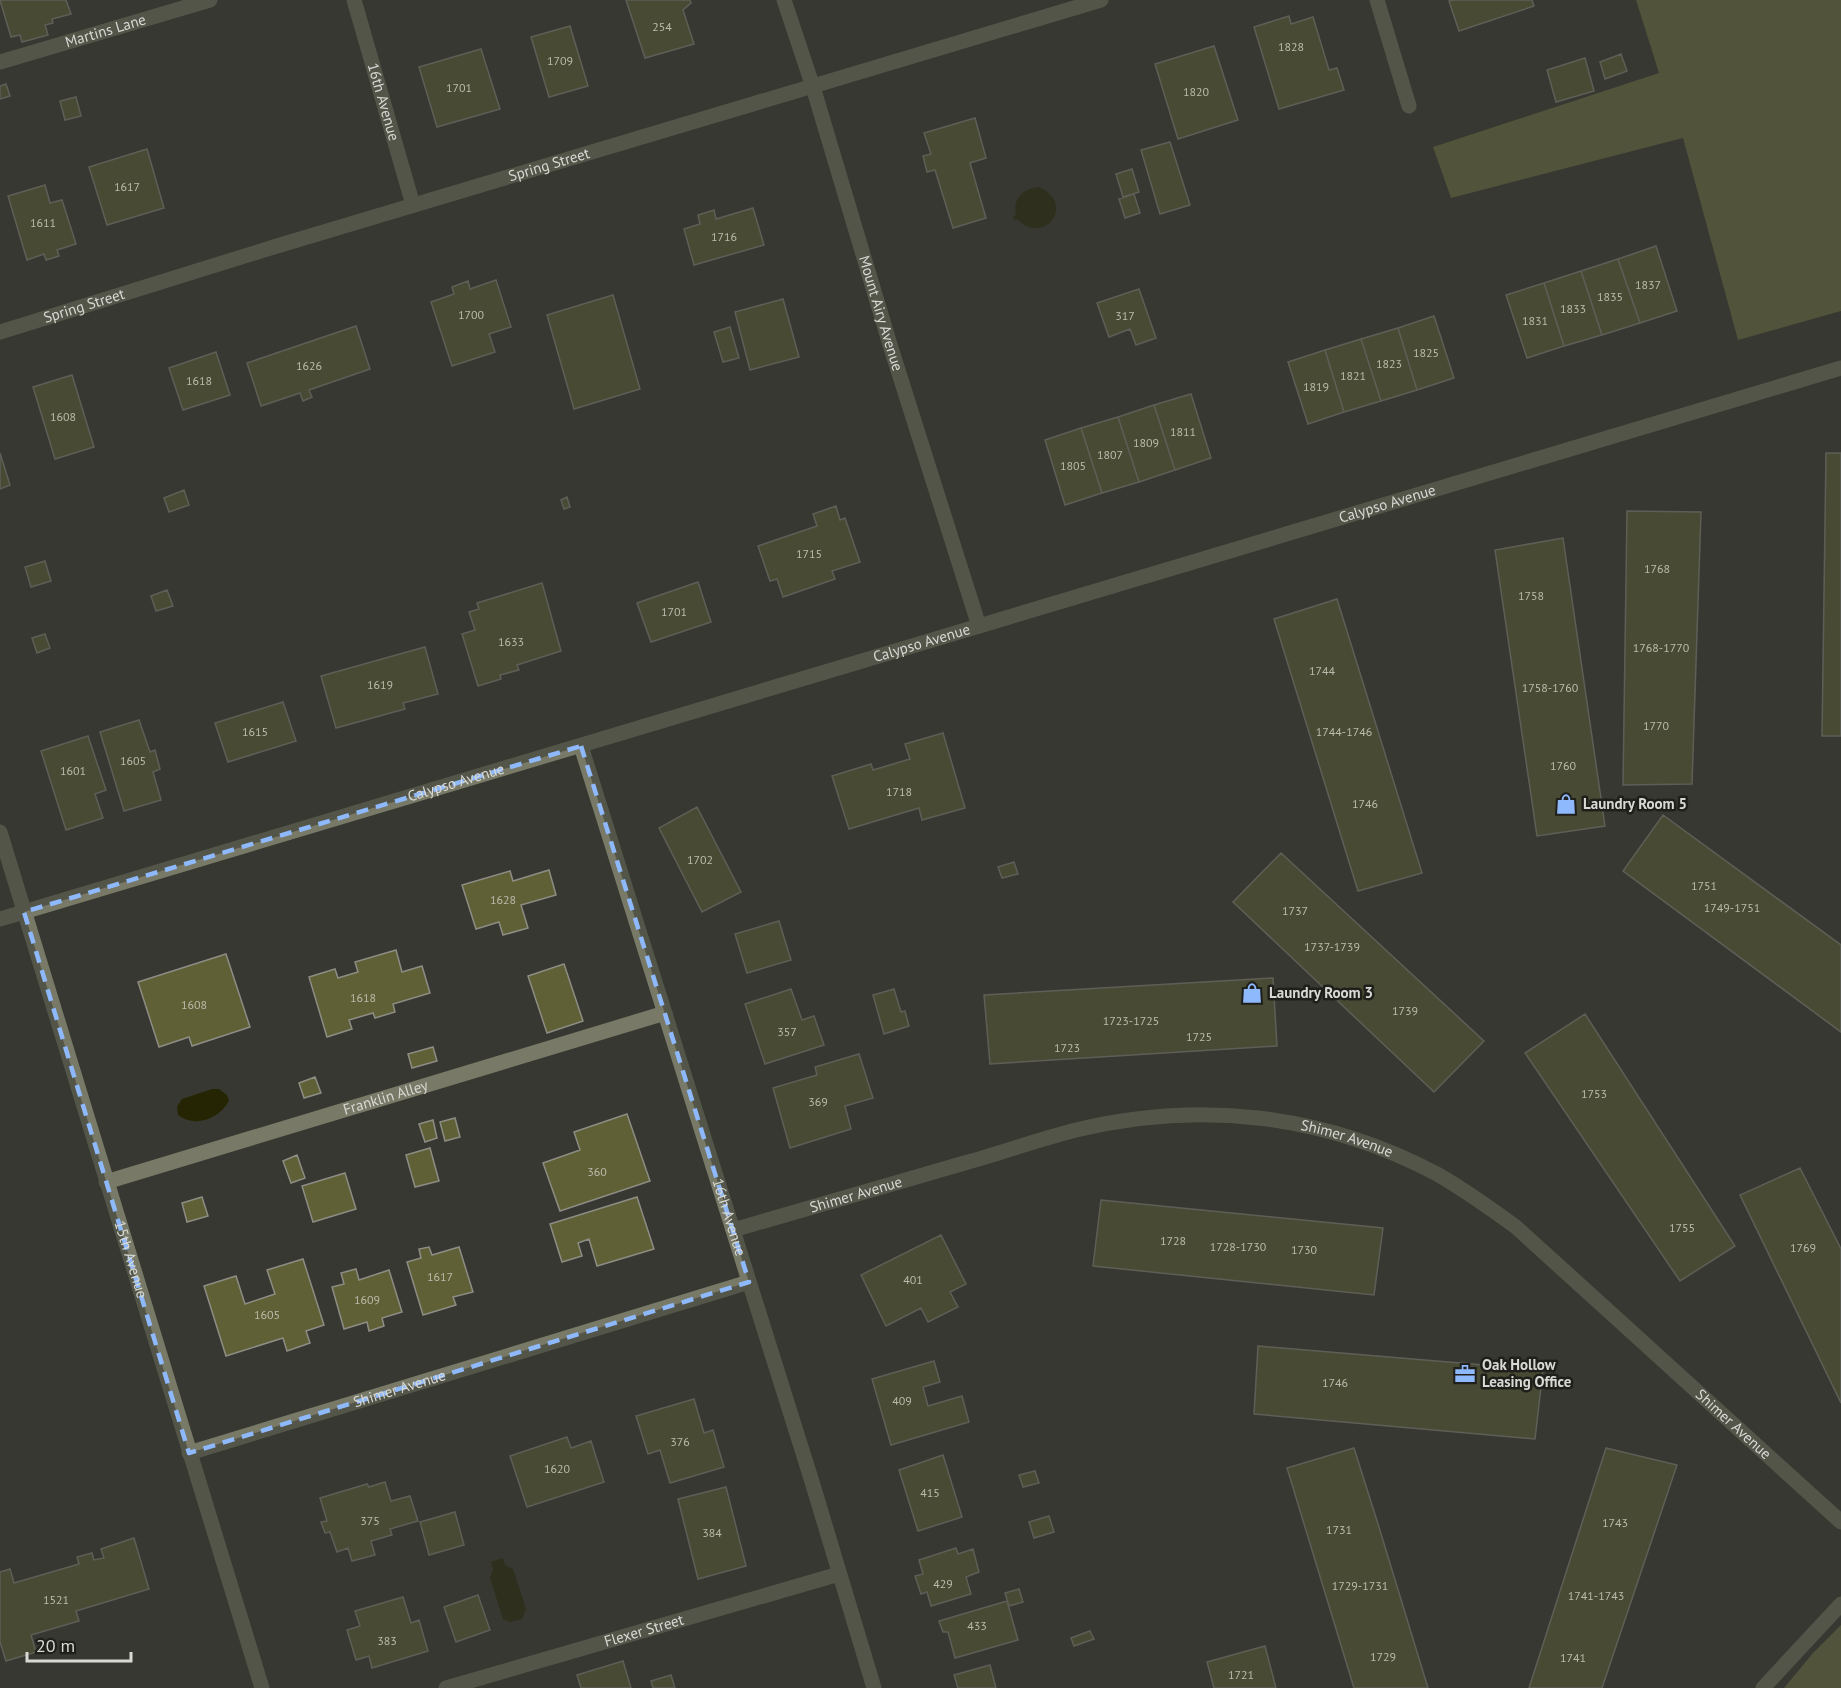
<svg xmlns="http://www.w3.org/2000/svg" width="1841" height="1688" viewBox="0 0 1841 1688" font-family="'PT Sans',sans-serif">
<rect width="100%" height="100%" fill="#373831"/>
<path fill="#727348" d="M1636 0H1841V311L1738 340 1683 138 1451 198 1433 147 1659 73Z
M1841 1625V1688H1784L1813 1653Z"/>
<path fill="#252504" d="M1039 187C1077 204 1044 247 1017 219L1014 220 1013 216 1016 215C1012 198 1024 188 1039 187Z
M212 1089H219L227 1095 229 1101C219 1119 195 1128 178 1115L177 1107 182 1099Z
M503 1558 505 1565 513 1569 526 1609 522 1619 511 1622 503 1619 490 1578 493 1569 491 1562Z"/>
<path fill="#5f6035" stroke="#8d8d85" stroke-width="1.5" d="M0 0H66L71 14 52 19 53 23 45 25 48 35 22 42 20 35 11 37Z
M626 0H690L691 3 683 10 694 44 645 58Z
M1453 0H1532L1534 6 1459 31 1449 1Z
M1289 16 1291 24 1313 17 1329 70 1337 68 1344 90 1279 109 1254 27Z
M570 26 588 86 549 97 531 37Z
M1214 46 1238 120 1178 139 1155 64Z
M481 49 500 109 437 127 419 67Z
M1621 54 1627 71 1605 79 1600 62Z
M1585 58 1594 91 1556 102 1547 70Z
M6 84 10 96 0 99V86Z
M76 97 81 116 65 120 60 101Z
M975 118 986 158 970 163 986 218 953 228 935 170 927 172 923 156 931 154 924 133Z
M1170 142 1190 205 1160 214 1141 150Z
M147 149 164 208 107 225 89 167Z
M1132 169 1139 192 1123 197 1116 174Z
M45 185 50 203 62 200 76 244 57 250 59 256 46 260 44 254 27 260 8 196Z
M1134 194 1140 213 1125 218 1119 199Z
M753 208 764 245 694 265 684 229 700 224 698 215 714 210 716 219Z
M1656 246 1677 311 1640 323 1618 259Z
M1618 259 1640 323 1602 335 1581 271Z
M1581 271 1602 335 1564 346 1544 283Z
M496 280 511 327 489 334 495 352 452 366 431 302 454 294 452 287 468 281 470 289Z
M1544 283 1564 346 1527 358 1506 295Z
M1139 289 1156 338 1136 345 1130 329 1109 337 1097 303Z
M613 295 640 389 574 409 547 315Z
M783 299 799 357 750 370 735 312Z
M1434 316 1454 378 1417 390 1398 328Z
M356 326 370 369 309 390 312 397 303 401 300 393 261 406 247 363Z
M730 327 739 358 723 362 714 332Z
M1398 328 1417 390 1381 401 1361 339Z
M1361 339 1381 401 1344 412 1325 350Z
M1325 350 1344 412 1308 424 1288 362Z
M216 352 230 395 183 410 169 368Z
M72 375 94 447 55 459 33 387Z
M1191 394 1211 458 1175 470 1154 405Z
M1154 405 1175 470 1139 482 1118 417Z
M1118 417 1139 482 1102 493 1081 428Z
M1081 428 1102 493 1065 505 1045 440Z
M0 453 10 485 0 489Z
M1826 453H1841V736H1822Z
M184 490 189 505 169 512 164 498Z
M567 497 570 507 564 509 561 500Z
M836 506 840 520 845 518 860 562 832 571 835 579 783 597 777 579 770 581 758 546 817 526 813 514Z
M1627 511 1701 512 1692 784 1623 785Z
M1563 538 1605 826 1537 836 1495 550Z
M45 561 51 581 31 587 25 567Z
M698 582 711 622 651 642 637 603Z
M542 583 561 651 517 665 519 670 500 675 501 679 478 686 462 634 475 630 469 612 479 609 477 603Z
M167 590 173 606 156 611 151 596Z
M1337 599 1422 873 1358 891 1274 619Z
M45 634 50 648 37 653 32 638Z
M425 647 438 694 403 703 405 709 336 728 321 676Z
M283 702 296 741 228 762 215 723Z
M139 720 150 752 155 750 160 769 153 772 161 800 124 811 100 732Z
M943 733 965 808 922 820 919 808 849 829 832 776 871 764 873 770 910 759 905 744Z
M88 736 106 790 95 794 103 818 66 830 41 751Z
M697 807 741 892 702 912 659 828Z
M1663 815 1841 945V1032L1623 871Z
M1281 853 1484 1041 1434 1092 1233 902Z
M1014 862 1018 874 1002 878 998 867Z
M549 870 556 895 521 905 528 928 503 935 499 922 476 929 462 885 510 871 513 881Z
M779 921 791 960 747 973 735 934Z
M396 950 402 972 422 966 430 993 393 1004 395 1012 375 1018 373 1013 349 1020 352 1029 327 1037 309 977 335 969 338 978 358 972 355 962Z
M226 954 250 1027 192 1046 189 1037 159 1047 138 982Z
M564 964 583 1021 547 1033 528 976Z
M1273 978 1277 1046 990 1064 984 995Z
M791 989 802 1020 814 1016 824 1045 765 1064 745 1004Z
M894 989 901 1012 905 1011 909 1026 884 1034 873 995Z
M1585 1014 1735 1246 1680 1281 1525 1053Z
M433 1047 437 1061 412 1068 408 1054Z
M859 1054 873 1098 845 1106 851 1129 790 1148 773 1088 817 1075 815 1067Z
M315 1077 321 1093 304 1098 299 1083Z
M627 1114 650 1181 560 1211 543 1163 580 1150 574 1132Z
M455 1118 460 1137 445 1141 440 1122Z
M433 1120 437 1138 425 1142 419 1124Z
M430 1148 439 1181 415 1187 406 1155Z
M297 1155 305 1178 291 1183 283 1161Z
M1800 1168 1841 1249V1403L1740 1195Z
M345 1173 356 1209 313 1222 302 1186Z
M202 1197 208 1216 187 1222 182 1203Z
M637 1197 654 1249 597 1266 589 1239 578 1243 582 1256 562 1262 550 1224Z
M1101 1200 1383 1228 1374 1295 1093 1266Z
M941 1235 966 1284 950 1292 958 1307 928 1322 921 1308 886 1326 861 1275Z
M429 1247 432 1255 459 1247 473 1292 453 1297 456 1305 423 1315 407 1262 421 1258 419 1249Z
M303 1259 324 1325 306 1331 310 1343 287 1351 283 1338 226 1356 204 1286 236 1276 245 1304 275 1294 267 1270Z
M356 1269 359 1280 389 1270 402 1312 382 1318 384 1326 369 1331 367 1322 344 1329 332 1287 344 1284 341 1273Z
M1258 1346 1543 1370 1535 1439 1254 1414Z
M934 1361 940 1382 923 1387 928 1406 962 1396 969 1422 891 1445 872 1379Z
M694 1399 704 1433 713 1430 724 1467 670 1483 660 1450 648 1454 636 1416Z
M567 1437 571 1448 591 1441 604 1482 527 1507 510 1456Z
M1354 1448 1378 1524 1428 1688H1354L1287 1468Z
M1606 1448 1677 1465 1602 1688H1529Z
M943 1455 962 1517 918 1531 899 1470Z
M1035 1471 1039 1483 1023 1487 1019 1475Z
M385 1482 391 1501 410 1496 418 1521 390 1529 392 1535 371 1541 375 1555 352 1561 348 1548 337 1552 330 1532 325 1533 321 1522 327 1521 320 1498 367 1484 369 1487Z
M726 1487 746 1566 698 1579 678 1499Z
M455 1512 464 1545 429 1555 420 1522Z
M1049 1516 1054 1532 1034 1538 1029 1522Z
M134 1538 149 1589 76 1611 79 1621 31 1635 36 1652 6 1661 0 1642V1572L10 1569 14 1583 79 1564 77 1557 92 1553 94 1560 104 1558 101 1549Z
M956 1548 958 1554 973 1549 979 1572 966 1577 971 1594 931 1606 927 1592 921 1594 915 1576 923 1574 919 1560Z
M1019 1589 1023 1602 1009 1606 1005 1593Z
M478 1595 490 1630 456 1642 444 1607Z
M403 1597 411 1623 419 1620 428 1651 372 1668 369 1656 356 1660 347 1630 360 1626 355 1611Z
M1007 1601 1018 1640 955 1658 948 1632H943L939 1621Z
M1090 1631 1094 1639 1074 1646 1071 1638Z
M1265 1646 1276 1688H1214L1207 1662Z
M623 1661 631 1688H581L577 1675Z
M990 1665 996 1688H958L954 1675Z
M671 1675 675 1688H653L651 1681Z"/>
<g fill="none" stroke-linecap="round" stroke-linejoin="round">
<g stroke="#787966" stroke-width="15">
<path id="s1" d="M354 0 413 205"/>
<path id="s2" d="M784 0 813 87 891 348 979 626"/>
<path d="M1377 0 1409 106"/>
<path id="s3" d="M0 62 210 0"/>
<path id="s4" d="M0 332 277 246 1101 0"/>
<path id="s5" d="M581 746 813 1485 874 1688"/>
<path id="s6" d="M0 832 262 1688"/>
<path id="s7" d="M0 919 1841 368"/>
<path id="s8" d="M106 1182 665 1013"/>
<path id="s9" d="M733 1230C811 1208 889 1185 968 1162 1004 1152 1040 1139 1076 1130 1200 1100 1324 1114 1437 1174 1465 1190 1490 1208 1516 1227L1841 1522"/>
<path id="s10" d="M189 1453 749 1282"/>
<path id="s11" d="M446 1688 839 1574"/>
<path d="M1763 1688 1841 1604"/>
</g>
</g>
<path d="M0 0H1841V1688H0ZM581 746 749 1282 189 1453 24 912Z" fill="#373831" fill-opacity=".55" fill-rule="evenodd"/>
<path fill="none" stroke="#8eb9fc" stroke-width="4.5" stroke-dasharray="12 8" stroke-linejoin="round" d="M581 746 749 1282 189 1453 24 912Z"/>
<defs>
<g id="shop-bare" transform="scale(1.62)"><path d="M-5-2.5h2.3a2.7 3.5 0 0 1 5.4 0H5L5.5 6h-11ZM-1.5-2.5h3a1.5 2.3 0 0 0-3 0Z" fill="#8eb9fc" stroke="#1f1f1b" stroke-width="2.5" paint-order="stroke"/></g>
<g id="office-bare" transform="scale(1.62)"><path d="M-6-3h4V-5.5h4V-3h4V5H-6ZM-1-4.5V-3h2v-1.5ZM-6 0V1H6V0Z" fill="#8eb9fc" stroke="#1f1f1b" stroke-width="2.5" paint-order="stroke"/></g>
</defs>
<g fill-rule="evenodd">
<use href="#shop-bare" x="1566" y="804"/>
<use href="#shop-bare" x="1252" y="993"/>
<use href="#office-bare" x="1465" y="1374"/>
</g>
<g text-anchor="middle" stroke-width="5" stroke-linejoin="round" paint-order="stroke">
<g font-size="12" fill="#babbac">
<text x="662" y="31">254</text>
<text x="1291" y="51">1828</text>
<text x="560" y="65">1709</text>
<text x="459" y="92">1701</text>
<text x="1196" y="96">1820</text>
<text x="127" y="191">1617</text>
<text x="43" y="227">1611</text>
<text x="724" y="241">1716</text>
<text x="1648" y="289">1837</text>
<text x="1610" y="301">1835</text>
<text x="1573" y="313">1833</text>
<text x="471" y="319">1700</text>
<text x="1125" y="320">317</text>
<text x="1535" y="325">1831</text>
<text x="1426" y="357">1825</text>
<text x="1389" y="368">1823</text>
<text x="309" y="370">1626</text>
<text x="1353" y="380">1821</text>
<text x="199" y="385">1618</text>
<text x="1316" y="391">1819</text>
<text x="63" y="421">1608</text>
<text x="1183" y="436">1811</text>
<text x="1146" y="447">1809</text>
<text x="1110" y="459">1807</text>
<text x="1073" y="470">1805</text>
<text x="809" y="558">1715</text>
<text x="1657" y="573">1768</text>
<text x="1531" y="600">1758</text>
<text x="674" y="616">1701</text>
<text x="511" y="646">1633</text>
<text x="1661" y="652">1768-1770</text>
<text x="1322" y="675">1744</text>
<text x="380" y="689">1619</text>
<text x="1550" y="692">1758-1760</text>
<text x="1656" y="730">1770</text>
<text x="255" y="736">1615</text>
<text x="1344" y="736">1744-1746</text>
<text x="133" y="765">1605</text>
<text x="1563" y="770">1760</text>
<text x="73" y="775">1601</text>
<text x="899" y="796">1718</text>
<text x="1365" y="808">1746</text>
<text x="700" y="864">1702</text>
<text x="1704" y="890">1751</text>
<text x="503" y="904">1628</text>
<text x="1732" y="912">1749-1751</text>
<text x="1295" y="915">1737</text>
<text x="1332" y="951">1737-1739</text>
<text x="363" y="1002">1618</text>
<text x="194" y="1009">1608</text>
<text x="1405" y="1015">1739</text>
<text x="1131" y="1025">1723-1725</text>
<text x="787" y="1036">357</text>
<text x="1199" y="1041">1725</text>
<text x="1067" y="1052">1723</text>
<text x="1594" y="1098">1753</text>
<text x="818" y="1106">369</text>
<text x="597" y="1176">360</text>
<text x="1682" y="1232">1755</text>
<text x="1173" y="1245">1728</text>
<text x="1238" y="1251">1728-1730</text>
<text x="1803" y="1252">1769</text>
<text x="1304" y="1254">1730</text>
<text x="440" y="1281">1617</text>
<text x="913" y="1284">401</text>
<text x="367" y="1304">1609</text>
<text x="267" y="1319">1605</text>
<text x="1335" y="1387">1746</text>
<text x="902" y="1405">409</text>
<text x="680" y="1446">376</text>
<text x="557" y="1473">1620</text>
<text x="930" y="1497">415</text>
<text x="370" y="1525">375</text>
<text x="1615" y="1527">1743</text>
<text x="1339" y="1534">1731</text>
<text x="712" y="1537">384</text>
<text x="943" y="1588">429</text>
<text x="1360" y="1590">1729-1731</text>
<text x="1596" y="1600">1741-1743</text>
<text x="56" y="1604">1521</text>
<text x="977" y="1630">433</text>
<text x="387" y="1645">383</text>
<text x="1383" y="1661">1729</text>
<text x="1573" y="1662">1741</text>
<text x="1241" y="1679">1721</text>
</g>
<g font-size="15" fill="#d8d9d4" stroke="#1f1f1b">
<text dy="5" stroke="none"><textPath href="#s3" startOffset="110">Martins Lane</textPath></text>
<text dy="5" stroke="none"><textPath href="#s1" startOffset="106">16th Avenue</textPath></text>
<text dy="5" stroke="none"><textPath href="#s4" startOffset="574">Spring Street</textPath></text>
<text dy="5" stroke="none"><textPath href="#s4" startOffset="88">Spring Street</textPath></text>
<text dy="5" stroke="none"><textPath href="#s2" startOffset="328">Mount Airy Avenue</textPath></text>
<text dy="5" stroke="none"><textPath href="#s7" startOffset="1448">Calypso Avenue</textPath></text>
<text dy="5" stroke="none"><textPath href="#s7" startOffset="962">Calypso Avenue</textPath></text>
<text dy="5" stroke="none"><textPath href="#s7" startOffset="476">Calypso Avenue</textPath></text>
<text dy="5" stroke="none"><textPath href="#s8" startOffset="292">Franklin Alley</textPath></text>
<text dy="5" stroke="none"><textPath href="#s9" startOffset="632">Shimer Avenue</textPath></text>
<text dy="5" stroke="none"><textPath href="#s9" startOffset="128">Shimer Avenue</textPath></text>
<text dy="5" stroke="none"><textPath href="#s5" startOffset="494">16th Avenue</textPath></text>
<text dy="5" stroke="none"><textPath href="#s6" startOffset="447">15th Avenue</textPath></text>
<text dy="5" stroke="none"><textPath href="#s10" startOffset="220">Shimer Avenue</textPath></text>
<text dy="5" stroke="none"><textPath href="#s9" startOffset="1118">Shimer Avenue</textPath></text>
<text dy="5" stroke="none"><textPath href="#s11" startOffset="206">Flexer Street</textPath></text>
</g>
<g font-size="15" font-weight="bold" fill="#d8d9d4" stroke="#1f1f1b" text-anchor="start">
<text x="1583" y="809">Laundry Room 5</text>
<text x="1269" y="998">Laundry Room 3</text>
<text x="1482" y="1370">Oak Hollow<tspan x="1482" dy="17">Leasing Office</tspan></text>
</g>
</g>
<path d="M27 1652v9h104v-9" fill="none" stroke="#d8d9d4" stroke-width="3"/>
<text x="36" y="1652" font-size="18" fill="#d8d9d4" stroke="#1f1f1b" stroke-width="4.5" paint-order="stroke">20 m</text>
</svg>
